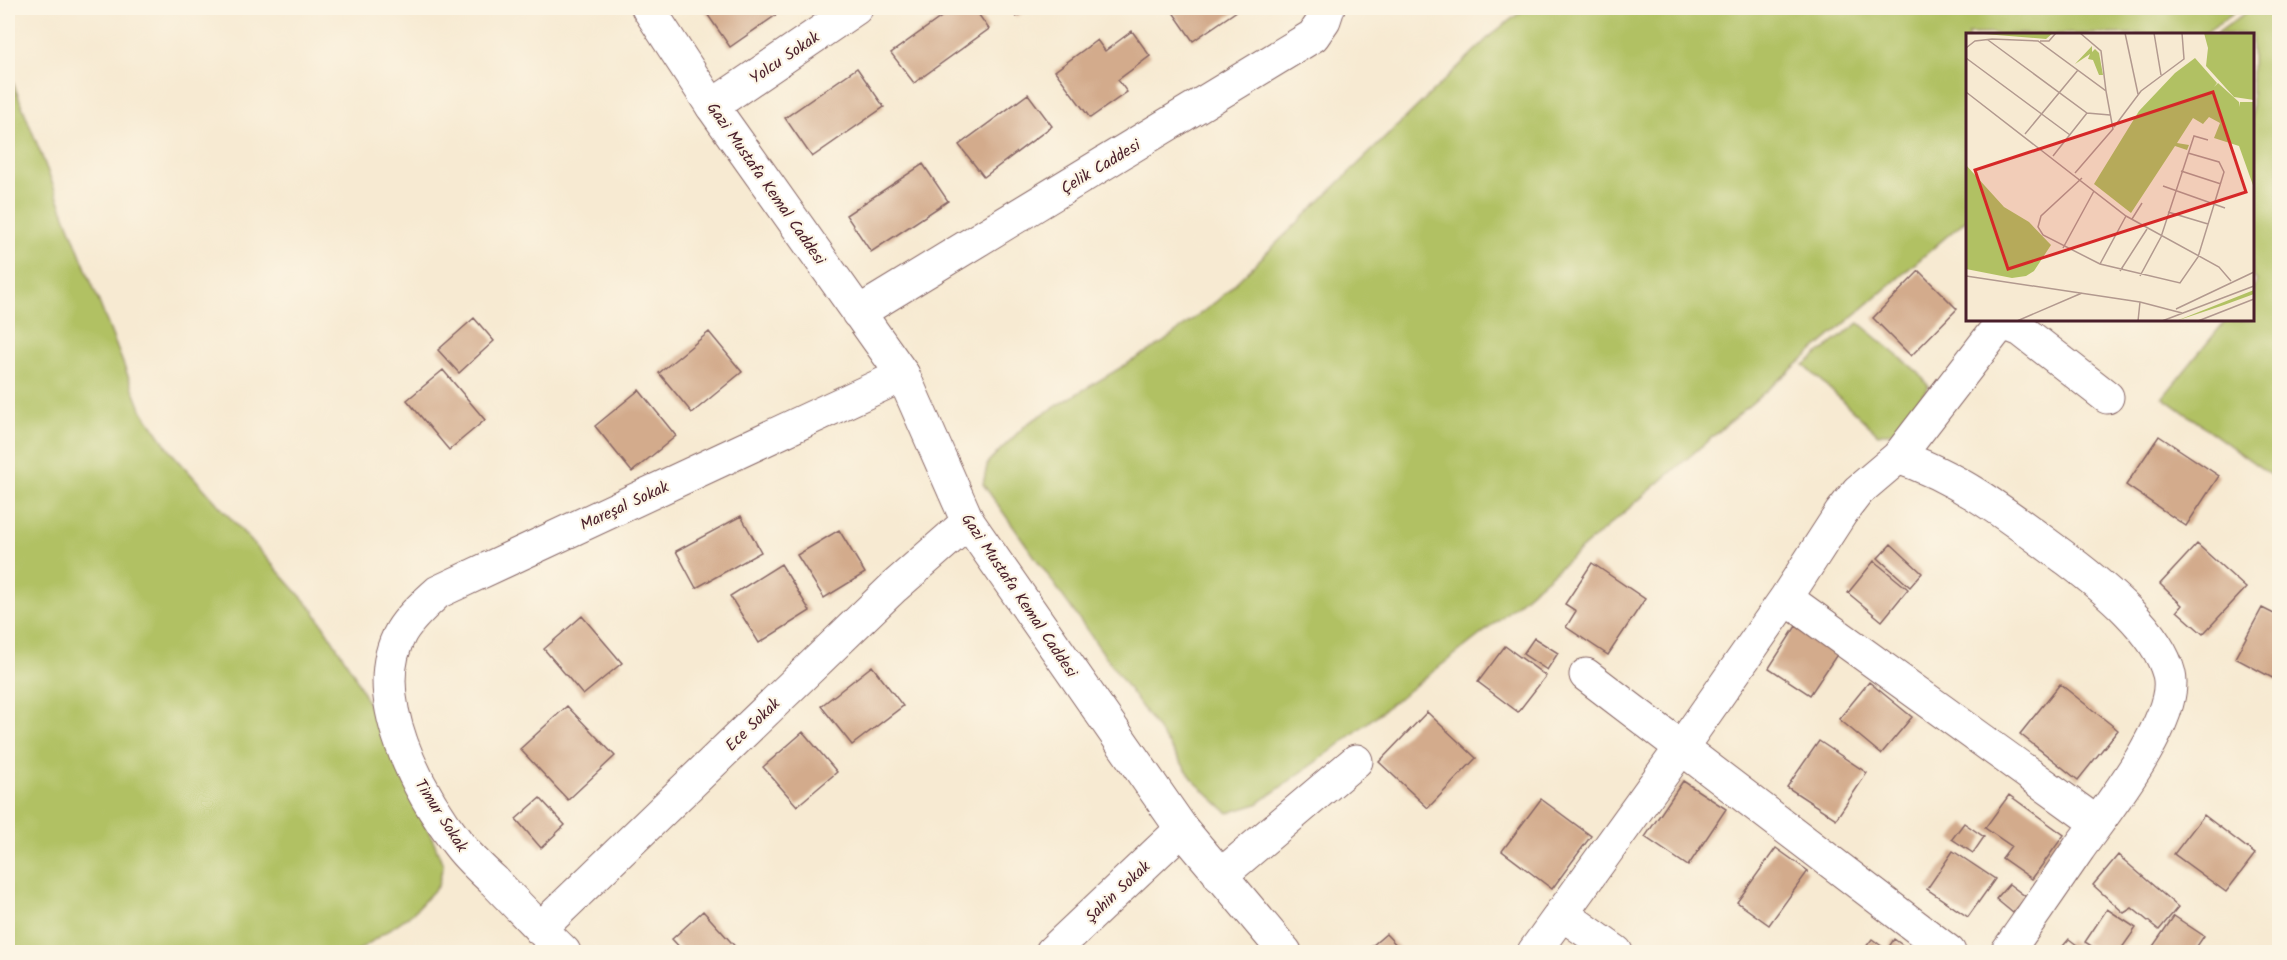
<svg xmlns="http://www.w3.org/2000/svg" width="2287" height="960" viewBox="0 0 2287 960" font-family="Kalam,sans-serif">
<rect width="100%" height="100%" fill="#fcf5e5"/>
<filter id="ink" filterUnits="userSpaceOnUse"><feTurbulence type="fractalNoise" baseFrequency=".0167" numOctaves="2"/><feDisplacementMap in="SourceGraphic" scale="12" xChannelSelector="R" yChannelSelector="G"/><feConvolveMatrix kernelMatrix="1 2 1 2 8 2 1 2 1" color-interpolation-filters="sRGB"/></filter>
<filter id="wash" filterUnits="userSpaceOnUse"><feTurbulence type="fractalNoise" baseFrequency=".008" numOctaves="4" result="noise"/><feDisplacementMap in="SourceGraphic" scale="24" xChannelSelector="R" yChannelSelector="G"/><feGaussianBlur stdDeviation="1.35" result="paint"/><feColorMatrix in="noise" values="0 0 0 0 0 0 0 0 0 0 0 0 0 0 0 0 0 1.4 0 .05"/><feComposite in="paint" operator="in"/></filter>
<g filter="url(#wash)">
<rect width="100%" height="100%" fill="#f7ead2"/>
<path fill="#b1c163" stroke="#7e7047" stroke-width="1.5" d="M1526 8H2240L2204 34H1968L1967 219 1489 628 1331 751 1257 804 1228 813 1195 782 983 484 988 462 1028 423 1162 343 1218 300 1492 34Z
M2252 8H2279V481L2163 397 2226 320H2252L2253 288 2257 281 2252 276V34H2216Z
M8 70 141 409 171 452 314 611 353 672 434 842 443 865 438 886 412 914 356 952H8Z
M1859 323 1919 373 1929 387 1894 432 1878 434 1804 365Z"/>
<g id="blocks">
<path fill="#d3ab8c" d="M703 8H771L776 15 730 47Z
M954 8H974L989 29 914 83 891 53Z
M1010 8H1031L1016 17Z
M1170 8H1241L1193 41Z
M1132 31 1150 56 1118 80 1127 92 1090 118 1055 71 1097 40 1105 51Z
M857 68 884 107 812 157 785 118Z
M1028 94 1052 126 984 177 959 145Z
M923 164 948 201 871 252 846 215Z
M1919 271 1957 309 1911 356 1873 318Z
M474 318 494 341 459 373 438 350Z
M709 332 742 372 692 413 659 373Z
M443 370 485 420 449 450 407 400Z
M639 390 676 436 632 472 595 426Z
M2159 436 2219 476 2186 526 2126 485Z
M741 516 761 552 696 588 676 551Z
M839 530 865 573 824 598 797 555Z
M1891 544 1922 573 1910 587 1878 558Z
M2197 544 2246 588 2203 634 2177 611 2182 605 2160 584Z
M1874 561 1908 589 1882 621 1848 593Z
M1592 563 1645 599 1608 655 1566 627 1576 611 1565 604Z
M781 564 810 611 759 643 730 596Z
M2262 608 2280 617V682L2235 658Z
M582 616 622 663 583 695 544 649Z
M1796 626 1838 653 1810 695 1769 668Z
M1534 638 1558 653 1547 670 1523 654Z
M1505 646 1546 676 1518 712 1478 682Z
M872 666 903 706 852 745 821 706Z
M1869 682 1912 717 1881 754 1839 719Z
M2060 684 2118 730 2078 780 2020 734Z
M567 706 615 756 568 800 520 749Z
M1427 712 1476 758 1428 808 1379 762Z
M803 732 837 772 797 806 763 767Z
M1819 741 1867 773 1836 819 1787 787Z
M1683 781 1726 809 1688 866 1645 837Z
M2009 795 2064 835 2032 879 2002 858 2011 846 1985 828Z
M540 798 565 825 541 848 516 819Z
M1541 799 1591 836 1552 889 1502 851Z
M2204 815 2255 854 2226 892 2174 854Z
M1964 823 1984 837 1973 853 1952 839Z
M1776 848 1808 871 1769 925 1737 902Z
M1953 851 1995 879 1968 917 1927 889Z
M2118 855 2178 907 2159 930 2132 908 2124 913 2093 885Z
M2009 884 2026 897 2013 913 1996 899Z
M2107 909 2136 928 2119 952H2101L2085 942Z
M703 911 740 952H684L672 939Z
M2174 916 2204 936 2193 952H2149Z
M1386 934 1403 952H1365Z
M1872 939 1887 950 1894 939 1912 952H1862Z
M2069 939 2086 952H2058Z"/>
</g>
</g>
<g filter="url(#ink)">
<use href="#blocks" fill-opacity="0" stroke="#876665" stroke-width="1.5"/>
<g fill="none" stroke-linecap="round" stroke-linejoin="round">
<g stroke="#876665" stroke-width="35">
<path id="minor" d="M712 106 856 8
M1898 457C1962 478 2015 521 2068 560 2102 586 2158 631 2169 674 2180 718 2105 812 2079 848 2055 883 2031 918 2007 952
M1786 598 2097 823
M1586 675 1949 952
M1220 876 1356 761
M1561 913 1616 952
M540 929 894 587 968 522
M564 952C540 929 517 905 494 881 482 870 469 858 459 845 419 794 365 696 401 632 410 617 425 604 438 592L903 375
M1052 952 1182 829
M1534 952 1681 748 1786 598 1841 513 1858 491 1898 457 1999 326H2011L2021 330 2107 397"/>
</g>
<g stroke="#876665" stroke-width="35">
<path id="tertiary" d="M648 8 712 106 903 375 968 522 1182 829 1285 952
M858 313 1313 36 1324 20 1328 8"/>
</g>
<use href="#minor" stroke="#fff" stroke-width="33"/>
<use href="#tertiary" stroke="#fff" stroke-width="33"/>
</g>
</g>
<g text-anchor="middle" stroke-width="4.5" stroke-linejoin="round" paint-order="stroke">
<g font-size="16" fill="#4a1f2b" stroke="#fcf5e5">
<text transform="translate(784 57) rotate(-34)" y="6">Yolcu Sokak</text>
<text transform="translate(1100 166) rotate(-31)" y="6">Çelik Caddesi</text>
<text transform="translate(767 183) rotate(55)" y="6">Gazi Mustafa Kemal Caddesi</text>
<text transform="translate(624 505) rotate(-25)" y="6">Mareşal Sokak</text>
<text transform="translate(1020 595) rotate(56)" y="6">Gazi Mustafa Kemal Caddesi</text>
<text transform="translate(752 724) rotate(-44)" y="6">Ece Sokak</text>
<text transform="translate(442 815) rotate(57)" y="6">Timur Sokak</text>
<text transform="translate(1117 891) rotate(-43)" y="6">Şahin Sokak</text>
</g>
</g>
<g transform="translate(1966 33)">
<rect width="288" height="288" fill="#f7ead2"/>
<path d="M87 0 80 6 18 1 19 0ZM238 0H288V67L268 64 240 33 242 15ZM126 13V19L129 16 133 20 137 42H133L127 27 122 26 124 21 109 31ZM229 25 251 50 248 54 252 50 273 69V74L274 69H288V155L273 113 248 105 254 90 243 84 237 91 227 85 211 110 223 112 221 117 209 113 165 180 128 151 173 78 209 40ZM0 132 38 174 63 189 85 212 68 238 60 243 46 245 0 236ZM288 257V261L258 272 210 288Z" fill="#b1c163"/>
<path fill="none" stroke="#b2998f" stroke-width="1.5" d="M114 0 135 18 140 58M159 0 172 61M188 0 195 42M22 7 121 80 144 82M74 8H83L90 0M0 15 9 8 26 6 72 8 140 58 147 96 109 140M0 25 104 102M0 59 160 183 253 234 265 248M148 94 175 58 218 26 216 0M59 101 112 37M87 123 121 80M215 138 255 151M116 145 75 183 72 194 77 202 134 231 214 250 232 224 258 139 253 129 222 120M197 153 259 175M202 179 242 191M166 186 176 170M97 215 128 158M134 231 160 183M154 238 181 196M0 243 174 269 216 280M174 243 195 204 228 103 242 107M210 276 288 239M51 288 116 260M172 288 174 269M196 288 288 253M232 288 288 266"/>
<path fill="#d62828" fill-opacity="0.15" stroke="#d62828" stroke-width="3" d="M247 59 280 159 42 236 9 137Z"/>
<rect width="288" height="288" fill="none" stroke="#4a1f2b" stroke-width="3"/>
</g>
<rect width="2287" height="960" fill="none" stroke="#fcf5e5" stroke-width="30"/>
</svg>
